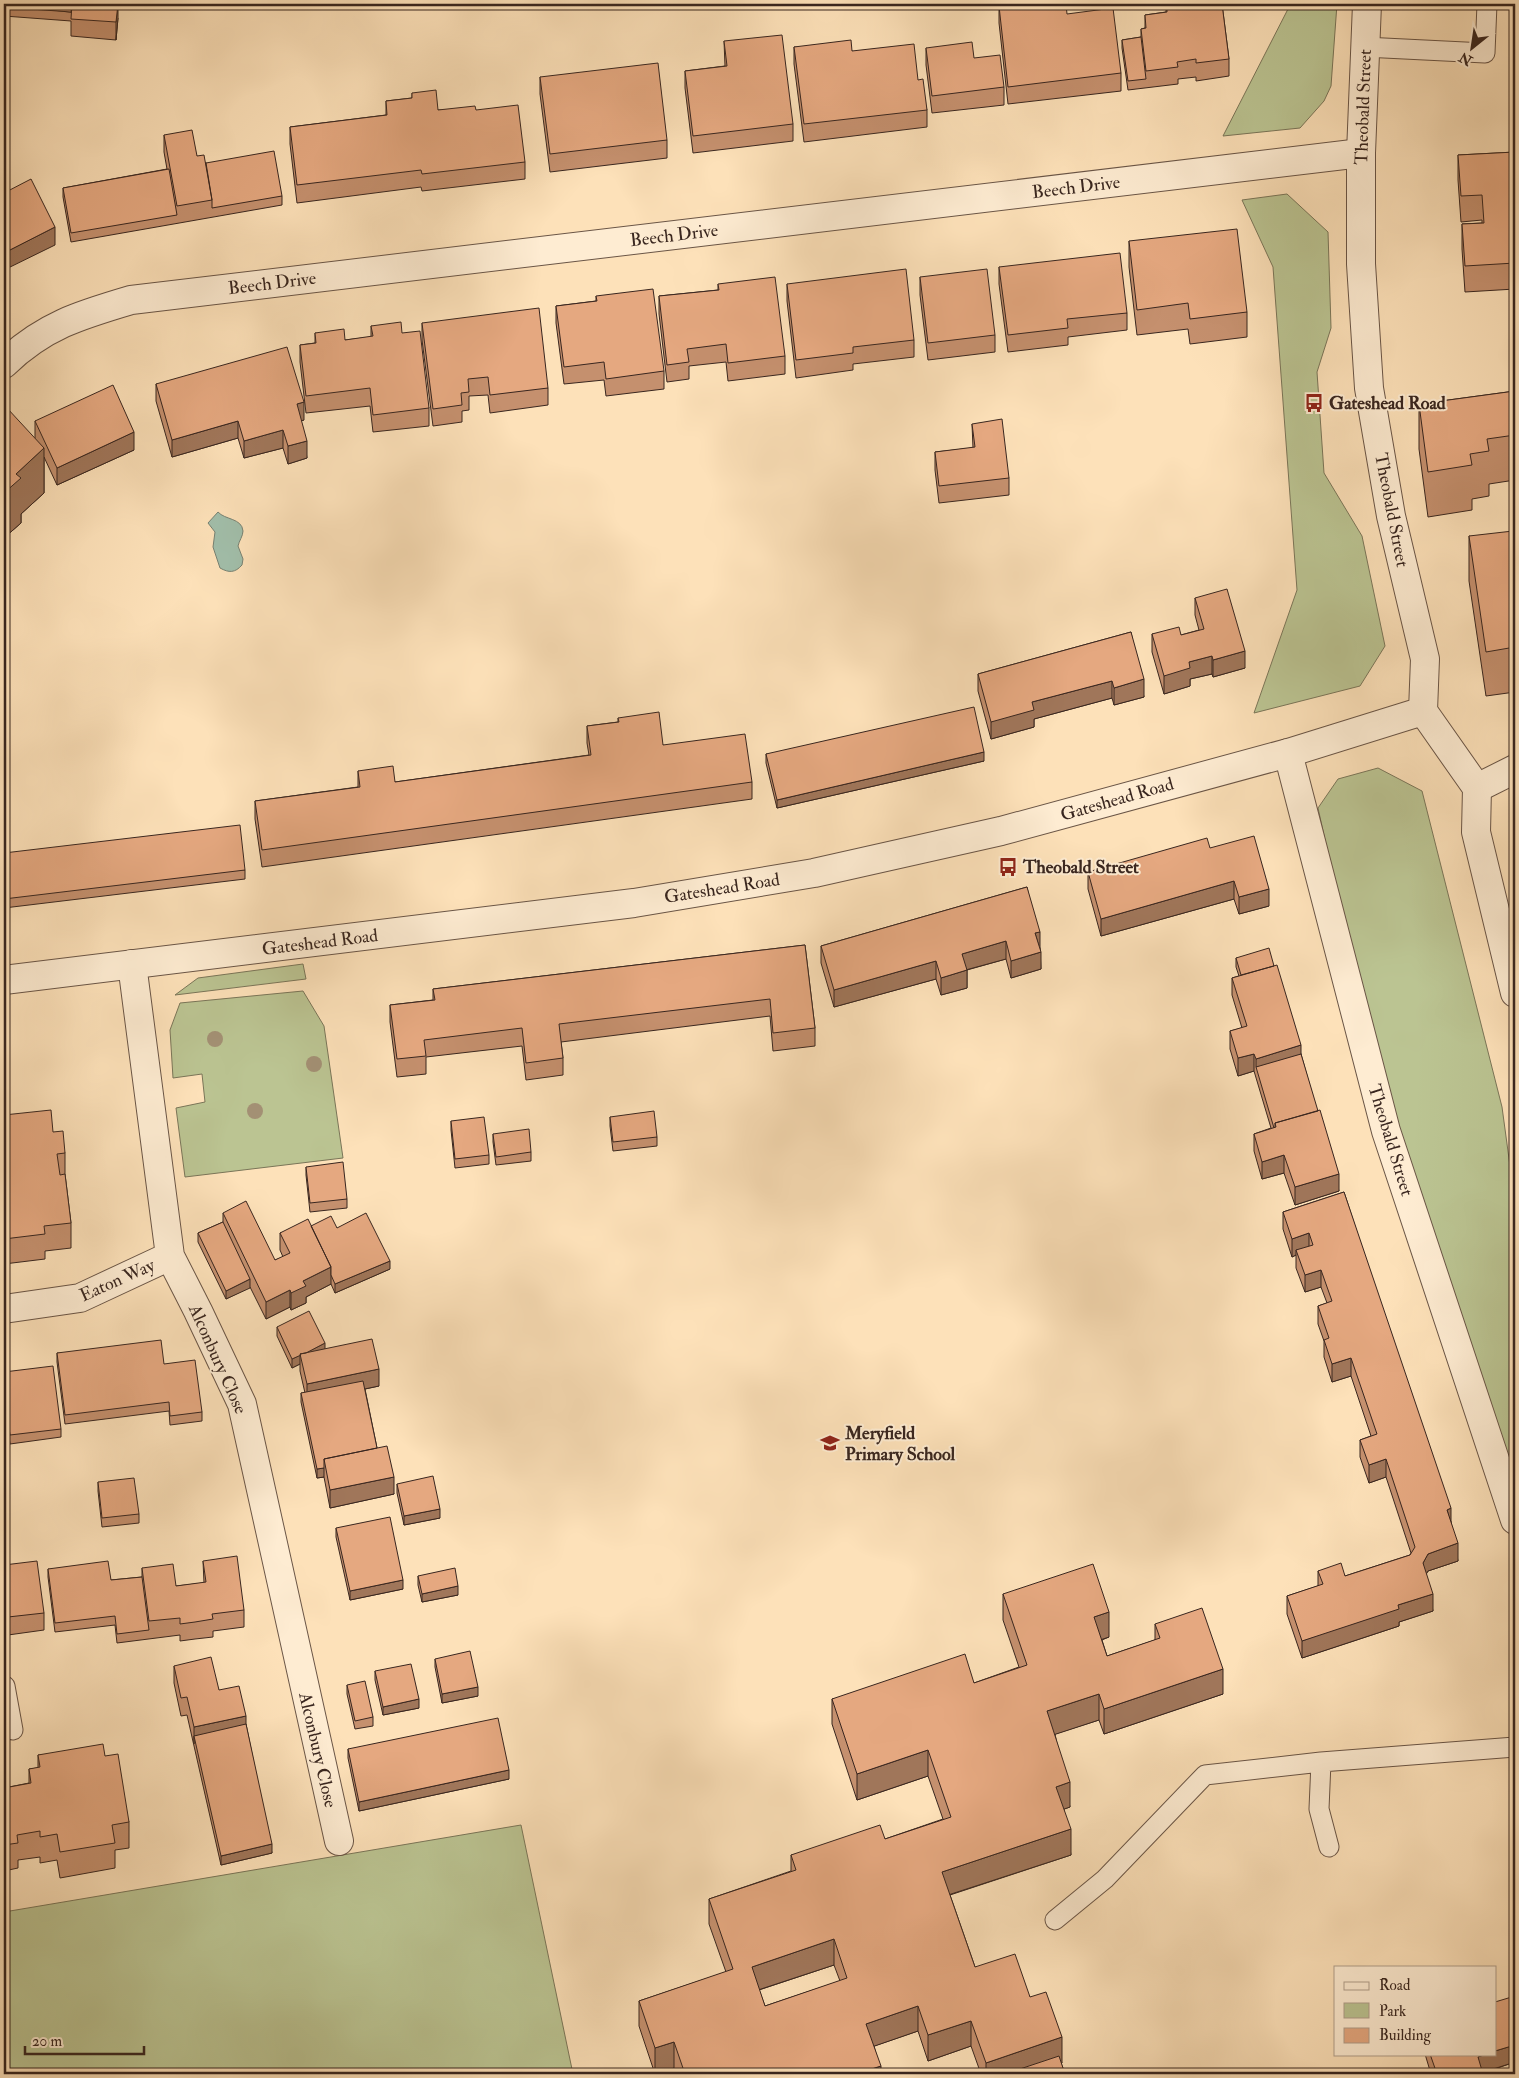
<svg xmlns="http://www.w3.org/2000/svg" width="1519" height="2078" viewBox="0 0 1519 2078" font-family="'IM FELL Double Pica',serif">
<rect width="100%" height="100%" fill="#fde1b9"/>
<filter id="stains"><feTurbulence type="fractalNoise" baseFrequency=".004" numOctaves="4"/><feColorMatrix values="0 0 0 0 .2 0 0 0 0 .09 0 0 0 0 .02 0 0 0 .5 -.17"/></filter>
<radialGradient id="worn" r=".72"><stop offset=".6" stop-color="#630" stop-opacity="0"/><stop offset="1" stop-color="#630" stop-opacity=".3"/></radialGradient>
<path fill="#bbc492" stroke="#7a7558" d="M1289 4H1337L1331 86 1324 101 1300 128 1223 136 1288 9Z
M1287 194 1328 232 1331 328 1317 372 1324 473 1362 536 1385 646 1360 686 1254 713 1297 590 1273 267 1242 200Z
M1378 768 1422 791 1502 1107 1515 1203V1478L1398 1128 1353 968 1318 808 1338 779Z
M303 964 306 979 175 995 198 978Z
M303 991 324 1026 343 1158 185 1177 176 1108 205 1102 202 1074 173 1078 170 1030 180 1003Z
M521 1825 573 2074H4V1912Z"/>
<path fill="#a1beaa" stroke="#778172" d="M218 512C225 520 242 518 243 531 243 536 239 541 238 546L243 559 242 565C235 573 229 573 220 568L213 547 215 532 208 523Z"/>
<g fill="none" stroke-linecap="round" stroke-linejoin="round">
<g stroke="#6a5546" stroke-width="21">
<path id="service" d="M1364 47 1485 53 1487 4
M4 1686H5L13 1730
M1321 1762 1319 1809 1329 1847
M1055 1920 1105 1879 1205 1775 1321 1762 1515 1747"/>
</g>
<g stroke="#6a5546" stroke-width="30">
<path id="minor" d="M4 364C43 326 80 315 131 300L1361 153
M1288 753 1386 1131 1515 1520
M1477 788 1515 769
M132 964 170 1256 198 1311 242 1404 339 1841
M4 1309 80 1298 170 1256"/>
</g>
<g stroke="#6a5546" stroke-width="30">
<path id="tertiary" d="M1367 4 1361 153V264L1369 388 1391 516 1425 659 1423 711 1477 788 1476 832 1515 993
M4 980 634 903 814 873 1001 831 1288 753 1423 711"/>
</g>
<use href="#service" stroke="#feecd2" stroke-width="19"/>
<use href="#minor" stroke="#feecd2" stroke-width="28"/>
<use href="#tertiary" stroke="#feecd2" stroke-width="28"/>
</g>
<g fill="#a39074">
<circle cx="215" cy="1039" r="8"/>
<circle cx="314" cy="1064" r="8"/>
<circle cx="255" cy="1111" r="8"/>
</g>
<path fill="#c5906e" stroke="#39261f" fill-rule="evenodd" d="M4 4 118 18 116 40 71 36V21L4 16Z
M1166 4H1222L1229 59V76L1196 81V77L1178 79V84L1128 90 1122 48V40L1141 37V29L1145 28V15L1166 12Z
M999 6 1067 14 1121 73V91L1008 104 999 23Z
M724 41 793 124V141L693 153 685 88V71L725 66Z
M794 47 852 51 918 80 927 110V127L804 142 794 64Z
M926 48 1004 87V105L932 113 926 65Z
M540 77 667 140V158L550 172 540 94Z
M412 93 438 110H476L525 162V179L422 191 421 187 297 203 290 144V127L386 115V101L412 98Z
M164 135 197 156 206 163 282 196V205L71 242 63 197V188L167 169 164 152Z
M1515 152V289L1465 292 1462 249V224L1482 223V220L1461 222 1458 180V155Z
M1129 241 1247 312V337L1190 344 1188 329 1137 335 1129 267Z
M999 267 1127 313V330L1068 337V345L1008 352 999 284Z
M920 277 995 335V352L928 360 920 295Z
M718 284 785 356V374L728 381 726 362 689 366V379L667 382 659 314V296L718 290Z
M787 284 914 340V357L853 364V370L796 378 787 301Z
M596 296 664 371V389L606 396 604 380 564 384 556 323V306L596 301Z
M422 323 548 388V405L490 413 488 395 469 396V410L462 411V422L433 426 422 340Z
M371 326 402 333 429 408V426L373 432 370 406 306 413 300 362V345L315 343V333L345 340 371 337Z
M156 384 304 420H301L307 458 288 464 283 448 244 458 238 438 172 457 156 401Z
M1515 391V480L1489 484V496L1472 499V510L1428 517 1419 449V404Z
M35 421 134 450 57 485 44 457V493L21 514V523L4 538 35 438Z
M972 424 1009 478V495L939 503 935 470V452L973 448Z
M1469 536 1515 549V692L1486 696 1469 581Z
M1195 598 1245 668 1213 677 1212 674 1190 679V686L1164 694 1152 652V634L1181 635 1199 630 1195 615Z
M1131 632 1144 697 1114 705 1112 698 1034 719V727L991 739 978 691V674Z
M618 718 663 745 752 782V799L262 867 255 819V801L358 787V771L395 782 589 755 587 743V726L618 722Z
M766 754 984 761 777 808 766 763Z
M1210 848 1269 906 1239 914 1234 899 1101 936 1088 889V872Z
M4 853 245 870V879L4 908Z
M1027 887 1040 949 1041 969 1011 978 1006 959 967 970V988L941 995 936 979 834 1007 821 963V946Z
M805 945 815 1028V1046L773 1051 770 1016 561 1042 563 1058V1075L526 1080 522 1046 426 1057V1074L397 1077 390 1022V1005L433 1000V989Z
M1236 958 1274 966 1301 1054 1339 1191 1295 1205 1284 1173 1262 1179 1254 1151V1134L1271 1128 1254 1071 1238 1076 1230 1049V1031L1242 1028 1232 995V978L1239 976 1236 967Z
M4 1115 53 1132 65 1153V1174L71 1223V1248L45 1251V1259L4 1264Z
M610 1117 657 1137V1146L613 1151 610 1126Z
M451 1121 489 1155V1164L455 1168 451 1130Z
M493 1134 531 1152V1161L496 1165 493 1142Z
M306 1167 347 1199V1208L310 1212 306 1175Z
M1344 1192 1451 1522 1458 1561 1428 1571 1426 1574 1433 1611 1399 1622V1626L1302 1658 1287 1614V1596L1318 1586V1571L1345 1576 1410 1555 1411 1553 1386 1477 1369 1483 1360 1457V1440L1371 1436 1351 1376 1332 1382 1324 1357V1341L1318 1324V1306L1327 1303 1321 1287 1305 1292 1296 1268V1255L1292 1257 1283 1229V1212Z
M223 1213 275 1260 283 1257 280 1250V1233L311 1226 337 1228 390 1269 335 1293 331 1284 306 1297V1303L291 1310 290 1307 266 1319 250 1287 226 1299 198 1242V1233L223 1222Z
M277 1327 325 1349 379 1386 365 1389 377 1448 394 1494 330 1508 324 1477 317 1478 301 1402V1393H305L300 1371V1364L292 1368 277 1336Z
M57 1353 164 1364 202 1412V1421L170 1425 169 1411 65 1424 57 1362Z
M4 1372 61 1429V1437L10 1444 9 1437 4 1438Z
M98 1482 139 1514V1523L102 1527 98 1491Z
M397 1484 440 1518 404 1525 397 1493Z
M336 1528 403 1589 350 1600 336 1537Z
M203 1561 244 1610V1627L213 1631V1637L195 1639 180 1641V1635L117 1643 115 1625 55 1632 48 1577V1569L111 1580 142 1577V1568L176 1586 204 1583Z
M4 1565 44 1613V1630L8 1635 4 1600Z
M418 1576 458 1595 422 1602 418 1585Z
M1003 1594 1109 1637 1102 1640 1107 1656 1155 1640V1624L1223 1694 1104 1734 1099 1720 1055 1734 1070 1807 1064 1809 1071 1855 950 1895 975 1967 1030 1997 1062 2063H1061L1065 2074H981L971 2046 928 2061 918 2031 874 2046 881 2074H676L674 2068 655 2074 639 2026V2001L726 1972 709 1924V1899L791 1871V1855L885 1839 943 1819 928 1776 857 1800 832 1724V1699L974 1683 1019 1667 1003 1620ZM834 1965 840 1981 765 2006 759 1990Z
M435 1659 478 1696 442 1703 435 1667Z
M174 1666 219 1690 246 1724 272 1853 221 1865 187 1715 181 1716 174 1683Z
M375 1671 419 1708 383 1715 375 1680Z
M347 1685 373 1717V1726L355 1729 347 1694Z
M348 1749 509 1779 359 1811 348 1758Z
M38 1755 105 1756 129 1822V1848L115 1850V1868L60 1878 57 1860 40 1863V1857L18 1860V1868L4 1871V1788L29 1783V1769L38 1768Z
M1515 1996V2062L1483 2073V2074H1431L1425 2054H1495Z"/>
<path fill="#a0765a" stroke="#39261f" d="M118 4V18L116 40V22Z
M55 227V245L4 270V253Z
M304 402V420L297 422V404Z
M238 421V438L172 457V440Z
M283 430V448L244 458V441Z
M134 432V450L57 485V468Z
M307 441V458L288 464V446Z
M44 448V493L21 514V523L4 538V493L16 474Z
M1245 651V668L1213 677V660Z
M1212 656V674L1190 679V686L1164 694V676L1189 662Z
M1144 679V697L1114 705V688Z
M1112 681V698L1034 719V727L991 739V722L1032 702Z
M984 752V761L777 808V800Z
M1234 881V899L1101 936V919Z
M1269 889V906L1239 914V897Z
M1040 932V950L1035 933Z
M1006 941V959L962 971V954Z
M1041 952V969L1011 978V961Z
M936 961V979L834 1007V990Z
M967 970V988L941 995V978Z
M1301 1045V1063L1256 1067V1059Z
M1254 1054V1071L1238 1076V1058Z
M1284 1155V1173L1262 1179V1162Z
M1339 1174V1191L1295 1205V1187Z
M1309 1233V1251L1296 1250V1255L1292 1257V1239Z
M390 1261V1269L335 1293V1284Z
M331 1267V1284L306 1297V1303L291 1310V1293L303 1281Z
M1321 1270V1287L1305 1292V1275Z
M250 1279V1288L226 1299V1291Z
M290 1290V1307L266 1319V1302Z
M325 1343V1352L301 1355Z
M300 1355V1364L292 1368V1359Z
M1351 1358V1376L1332 1382V1364Z
M379 1369V1386L307 1401V1384Z
M1386 1459V1477L1369 1483V1465Z
M324 1468V1477L317 1478V1469Z
M394 1477V1494L330 1508V1490Z
M1451 1508V1525L1447 1510Z
M440 1509V1518L404 1525V1516Z
M1458 1543V1561L1428 1571 1423 1580V1563L1428 1554Z
M403 1580V1589L350 1600V1591Z
M458 1586V1595L422 1602V1594Z
M1433 1594V1611L1399 1622V1626L1302 1658V1641L1398 1605Z
M1109 1612V1637L1094 1642V1617Z
M1223 1669V1694L1104 1734V1709Z
M478 1687V1696L442 1703V1694Z
M1099 1694V1720L1047 1737V1711Z
M419 1699V1708L383 1715V1707Z
M246 1716V1733L194 1736V1744V1727Z
M928 1750V1776L857 1800V1774Z
M509 1770V1779L359 1811V1802Z
M1070 1782V1807L1056 1812V1787Z
M1071 1829V1855L942 1897V1872Z
M272 1844V1853L221 1865V1856Z
M834 1939V1965L752 1992V1967Z
M918 2006V2031L866 2049V2024Z
M971 2021V2046L928 2061V2035Z
M1062 2037V2063L1027 2074H986V2063Z
M674 2042V2068L655 2074V2048Z
M1515 2045V2062L1478 2074V2057L1486 2054H1495V2051Z
M881 2066V2074H856Z"/>
<path fill="#e5a880" stroke="#39261f" fill-rule="evenodd" d="M4 4H72L71 12 4 7Z
M72 4H118L116 22 71 19Z
M1015 4H1066L1067 14 1113 8 1121 73 1008 87 999 6Z
M1167 4H1222L1229 59 1196 63V59L1177 62 1178 67 1146 71 1141 29 1146 28 1145 15 1167 12Z
M782 35 793 124 693 136 685 71 727 66 724 41Z
M1141 37 1146 79 1128 81 1122 40Z
M851 40 852 51 914 44 918 80 923 79 927 110 804 124 794 47Z
M972 42 974 58 1000 55 1004 87 932 96 926 48Z
M658 63 667 140 550 154 540 77Z
M436 90 438 110 475 106 476 110 518 105 525 162 422 174 421 170 297 185 290 127 387 115 386 101 412 98V93Z
M192 130 197 156 204 155 212 200 177 206 164 135Z
M274 151 282 196 212 208V200L206 163Z
M1515 152V263L1465 266 1462 224 1484 223 1482 195 1461 196 1458 155Z
M169 169 177 215 71 233 63 188Z
M31 179 55 227 4 253V193Z
M1237 229 1247 312 1190 319 1188 303 1137 310 1129 241Z
M1120 253 1127 313 1067 319 1068 328 1008 335 999 267Z
M906 269 914 340 853 347V353L796 360 787 284Z
M987 269 995 335 928 343 920 277Z
M775 277 785 356 728 363 726 344 687 349 689 362 667 365 659 296 719 290 718 284Z
M653 289 664 371 606 379 604 362 564 367 556 306 597 301 596 296Z
M539 308 548 388 490 395 488 377 468 379 469 392 461 393 462 405 433 409 422 323Z
M401 322 402 333 420 331 429 408 373 415 370 388 306 396 300 345 316 343 315 333 344 329 345 340 373 336 371 326Z
M287 347 304 402 297 404 307 441 288 446 283 430 244 441 238 421 172 440 156 384Z
M113 385 134 432 57 468 35 421Z
M1515 391V435L1487 439 1489 451 1470 454 1472 465 1428 472 1419 404Z
M7 408 44 448 16 474 21 478 4 493V411Z
M1002 419 1009 478 939 486 935 452 975 447 972 424Z
M1513 531 1515 549V647L1486 652 1469 536Z
M1227 589 1245 651 1213 660 1212 656 1189 662 1190 668 1164 676 1152 634 1179 627 1181 635 1204 629 1195 598Z
M1131 632 1144 679 1114 688 1112 681 1032 702 1034 710 991 722 978 674Z
M974 707 984 752 777 800 766 754Z
M659 712 663 745 745 734 752 782 262 850 255 801 360 787 358 771 393 766 395 782 591 755 587 726 619 722 618 718Z
M240 825 245 870 4 899V853Z
M1254 836 1269 889 1239 897 1234 881 1101 919 1088 872 1207 838 1210 848Z
M1027 887 1040 932 1035 933 1041 952 1011 961 1006 941 962 954 967 970 941 978 936 961 834 990 821 946Z
M805 945 815 1028 773 1033 770 999 559 1024 563 1058 526 1063 522 1028 424 1040 426 1056 397 1059 390 1005 435 1000 433 989Z
M1269 948 1274 966 1241 975 1236 958Z
M1277 965 1301 1045 1256 1059 1254 1054 1238 1058 1230 1031 1247 1026 1232 978Z
M1301 1054 1318 1111 1275 1123V1127L1274 1128 1256 1067Z
M51 1110 53 1132 63 1131 65 1153 57 1154 60 1175 65 1174 71 1223 44 1226 45 1234 4 1239V1115Z
M1320 1110 1339 1174 1295 1187 1284 1155 1262 1162 1254 1134 1276 1127 1275 1123Z
M654 1111 657 1137 613 1142 610 1117Z
M484 1117 489 1155 455 1159 451 1121Z
M529 1129 531 1152 496 1157 493 1134Z
M343 1162 347 1199 310 1203 306 1167Z
M1344 1192 1451 1508 1447 1510 1458 1543 1428 1554 1423 1563 1433 1594 1398 1605 1399 1609 1302 1641 1287 1596 1323 1584 1318 1571 1341 1563 1345 1576 1410 1555 1415 1547 1386 1459 1369 1465 1360 1440 1377 1434 1351 1358 1332 1364 1324 1340 1329 1338 1318 1306 1332 1301 1321 1270 1305 1275 1296 1250 1313 1245 1309 1233 1292 1239 1283 1212Z
M246 1201 275 1260 290 1253 280 1233 308 1219 331 1267 303 1281 306 1286 291 1293 290 1290 266 1302 223 1213Z
M366 1213 390 1261 335 1284 331 1275V1267L311 1226 331 1216 337 1228Z
M223 1222 250 1279 226 1291 198 1233Z
M309 1311 325 1343 306 1353 300 1354 301 1355 292 1359 277 1327Z
M372 1339 379 1369 307 1384 300 1354Z
M161 1340 164 1364 195 1360 202 1412 170 1416 169 1402 65 1415 57 1353Z
M53 1366 61 1429 10 1435 9 1428 4 1429V1372Z
M363 1381 377 1448 324 1459V1468L317 1469 301 1393Z
M387 1446 394 1477 330 1490 324 1459Z
M433 1476 440 1509 404 1516 397 1484Z
M134 1478 139 1514 102 1518 98 1482Z
M390 1517 403 1580 350 1591 336 1528Z
M237 1556 244 1610 212 1614 213 1619 195 1622 180 1624V1618L149 1621 142 1568 173 1564 176 1586 206 1582 203 1561Z
M37 1561 44 1613 8 1617 4 1583V1565Z
M108 1561 111 1580 142 1577 149 1630 117 1634 115 1616 55 1623 48 1569Z
M1093 1564 1109 1612 1094 1617 1107 1656 1160 1638 1155 1624 1202 1608 1223 1669 1104 1709 1099 1694 1047 1711 1070 1782 1056 1787 1071 1829 942 1872 975 1967 1015 1954 1030 1997 1046 1992 1062 2037 986 2063 971 2021 928 2035 918 2006 866 2024 881 2066 856 2074H685L674 2042 655 2048 639 2001 733 1969 709 1899 796 1870 791 1855 880 1825 885 1839 951 1817 928 1750 857 1774 832 1699 965 1654 974 1683 1027 1665 1003 1594ZM834 1939 847 1978 765 2006 752 1967Z
M455 1568 458 1586 422 1594 418 1576Z
M470 1651 478 1687 442 1694 435 1659Z
M211 1657 219 1690 239 1686 246 1716 194 1727 187 1697 181 1698 174 1666Z
M411 1664 419 1699 383 1707 375 1671Z
M365 1681 373 1717 355 1721 347 1685Z
M498 1718 509 1770 359 1802 348 1749Z
M246 1724 272 1844 221 1856 194 1736Z
M103 1744 105 1756 118 1754 129 1822 112 1825 115 1843 60 1852 57 1834 40 1837V1831L17 1835 18 1843 4 1845V1788L31 1783 29 1769 40 1767 38 1755Z
M1515 1996V2045L1495 2051V2002Z
M1430 2054H1486L1478 2057 1483 2074H1437Z
M1059 2056 1065 2074H1005Z"/>
<defs>
<g id="bus-bare" transform="scale(1.5)"><path d="M-5-6H5V4H4V6H2V4H-2V6H-4V4H-5ZM-3.5-4V0h7V-4ZM-3.5 1.2v1.5H-2V1.2ZM2 1.2v1.5H3.5V1.2Z" fill="#8f2418" stroke="#feecd2" stroke-width="2.5" paint-order="stroke"/></g>
<g id="school-bare" transform="scale(1.5)"><path d="M0-5L7-2L0 1L-7-2ZM-4 1L0 2.5L4 1V4Q0 6-4 4Z" fill="#8f2418" stroke="#feecd2" stroke-width="2.5" paint-order="stroke"/></g>
</defs>
<g fill-rule="evenodd">
<use href="#bus-bare" x="1314" y="403"/>
<use href="#bus-bare" x="1008" y="867"/>
<use href="#school-bare" x="830" y="1443"/>
</g>
<g text-anchor="middle" stroke-width="4" stroke-linejoin="round" paint-order="stroke">
<g font-size="18" fill="#39261f" stroke="#feecd2">
<text transform="translate(1363 107) rotate(-88)" y="6">Theobald Street</text>
<text transform="translate(1076 187) rotate(-7)" y="6">Beech Drive</text>
<text transform="translate(674 235) rotate(-7)" y="6">Beech Drive</text>
<text transform="translate(272 283) rotate(-7)" y="6">Beech Drive</text>
<text transform="translate(1392 510) rotate(79)" y="6">Theobald Street</text>
<text transform="translate(1117 799) rotate(-16)" y="6">Gateshead Road</text>
<text transform="translate(722 888) rotate(-9)" y="6">Gateshead Road</text>
<text transform="translate(320 942) rotate(-7)" y="6">Gateshead Road</text>
<text transform="translate(1391 1140) rotate(73)" y="6">Theobald Street</text>
<text transform="translate(117 1280) rotate(-24)" y="6">Eaton Way</text>
<text transform="translate(218 1359) rotate(66)" y="6">Alconbury Close</text>
<text transform="translate(318 1750) rotate(77)" y="6">Alconbury Close</text>
</g>
<g font-size="18" font-weight="bold" fill="#39261f" stroke="#feecd2" text-anchor="start">
<text x="1329" y="409">Gateshead Road</text>
<text x="1023" y="873">Theobald Street</text>
<text x="845" y="1439">Meryfield<tspan x="845" dy="21">Primary School</tspan></text>
</g>
</g>
<rect width="1519" height="2078" fill="none" stroke="#fde1b9" stroke-width="20"/>
<rect x="5" y="5" width="1509" height="2068" fill="none" stroke="#39261f" stroke-width="2.5"/>
<rect x="10" y="10" width="1499" height="2058" fill="none" stroke="#39261f"/>
<rect x="1334" y="1966" width="162" height="90" fill="#feecd2" stroke="#af9d8a"/>
<rect x="1344" y="1982" width="25" height="8" fill="#feecd2" stroke="#af9d8a"/>
<text x="1379" y="1990" font-size="15" fill="#39261f">Road</text>
<rect x="1344" y="2003" width="25" height="15" fill="#bbc492" stroke="#af9d8a"/>
<text x="1379" y="2016" font-size="15" fill="#39261f">Park</text>
<rect x="1344" y="2028" width="25" height="15" fill="#e5a880" stroke="#af9d8a"/>
<text x="1379" y="2040" font-size="15" fill="#39261f">Building</text>
<g transform="translate(1472 48) rotate(210)" stroke="#feecd2" stroke-width="4" paint-order="stroke">
<path d="M0-4L9 19L0 12L-9 19Z" fill="#39261f"/>
<text y="-8" font-size="14" font-weight="bold" text-anchor="middle" fill="#39261f">N</text>
</g>
<path d="M25 2046v8h119v-8" fill="none" stroke="#39261f" stroke-width="2.5"/>
<text x="32" y="2046" font-size="15" fill="#39261f" stroke="#feecd2" stroke-width="4" paint-order="stroke">20 m</text>
<rect width="100%" height="100%" filter="url(#stains)"/>
<rect width="100%" height="100%" fill="url(#worn)"/>
</svg>
